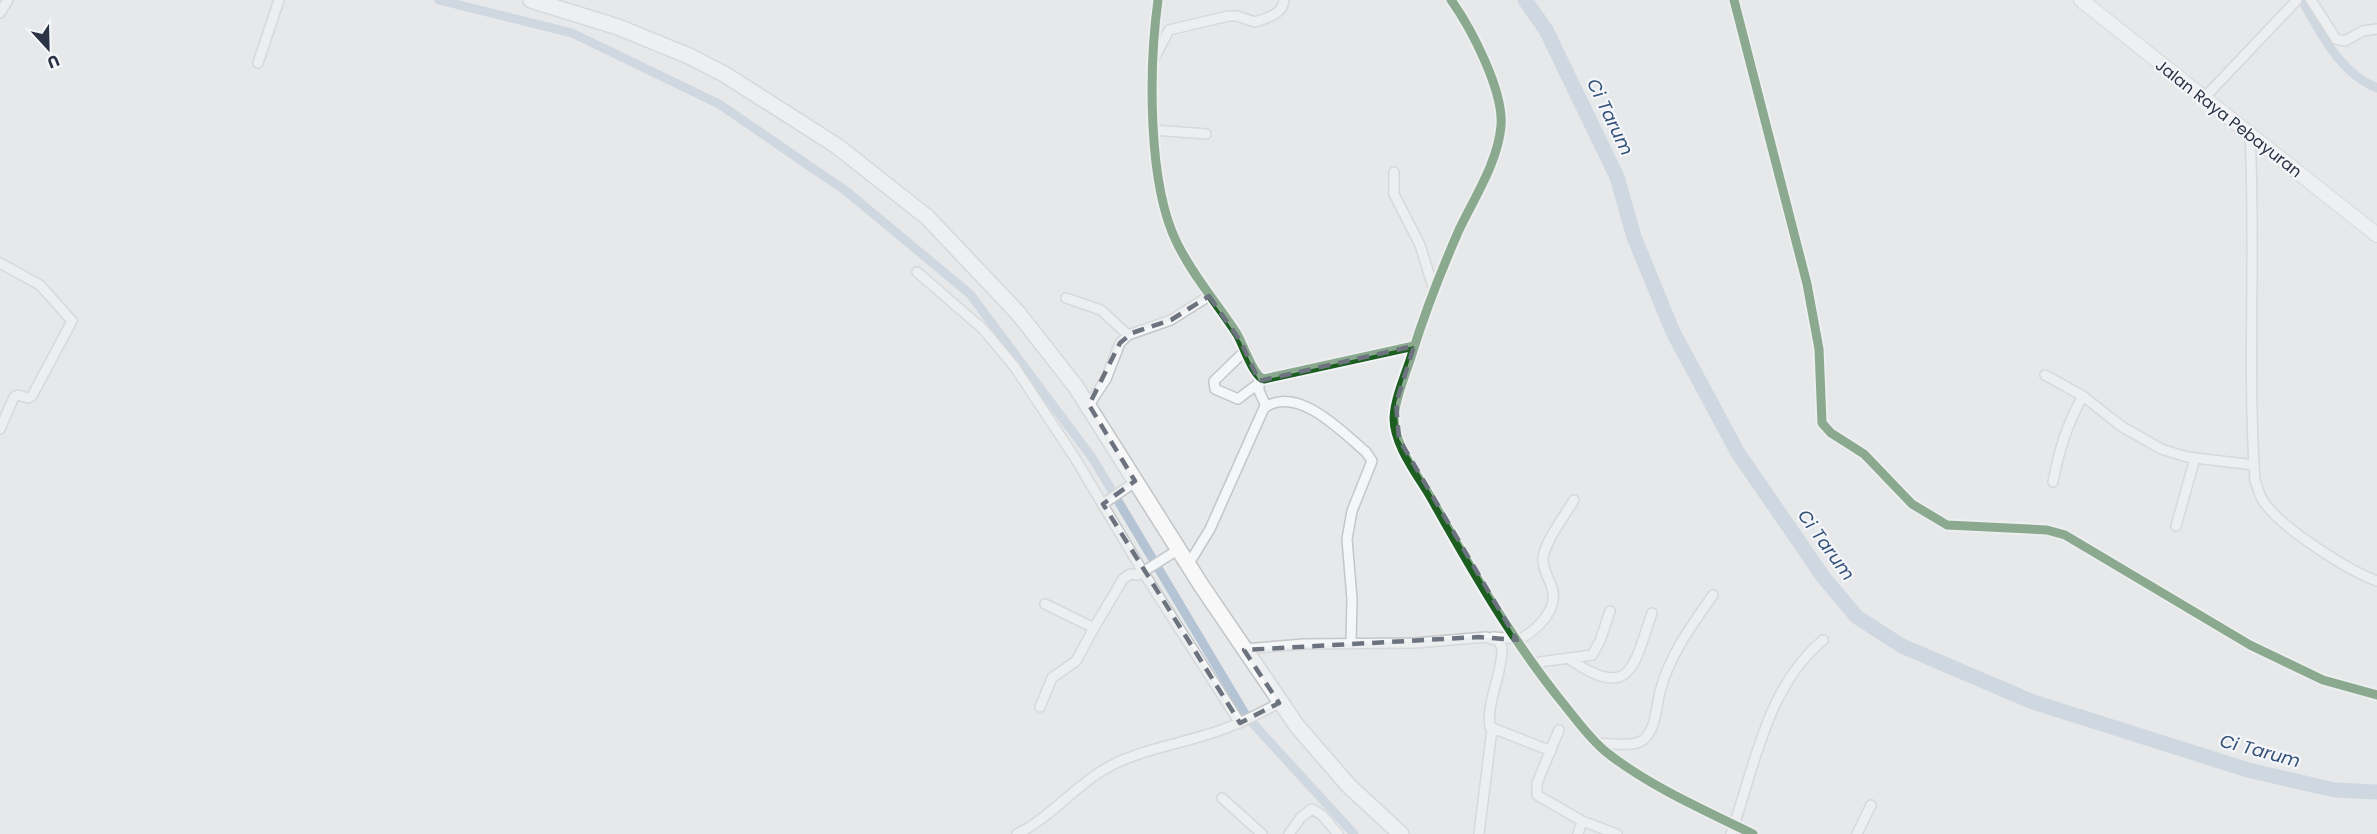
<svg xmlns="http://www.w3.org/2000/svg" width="2377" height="834" viewBox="0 0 2377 834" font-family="Poppins,sans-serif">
<rect width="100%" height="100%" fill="#e6e8ea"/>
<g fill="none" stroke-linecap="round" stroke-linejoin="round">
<path stroke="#b4c4d5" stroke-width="9" d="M439 0 572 33 719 104 846 191 970 294 1093 459 1247 717 1354 834
M2302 0C2321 34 2340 73 2377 88"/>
<path stroke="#b4c4d5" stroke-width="15" d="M1525 0 1546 30 1617 177 1634 237 1673 332 1738 453 1824 578 1857 617 1902 646 2033 702 2248 770 2335 790 2377 792"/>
<g stroke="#c4c6c8" stroke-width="12">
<path id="street" d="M1158 0C1149 66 1147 183 1177 243 1193 276 1217 303 1237 334 1243 344 1254 378 1264 379L1414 346
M1451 0C1471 28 1504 91 1501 126 1498 162 1474 198 1459 230 1441 271 1425 312 1412 354 1406 374 1395 397 1394 418 1394 445 1417 474 1430 496 1470 567 1511 639 1562 702 1576 719 1589 738 1606 752 1649 786 1704 810 1753 834
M1734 0 1807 284 1819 349 1822 423 1831 433 1864 454 1912 504 1947 525 2047 530 2065 535 2250 645 2323 680 2377 695
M2311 0 2336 39 2345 41 2363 31 2377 29
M0 13 8 0
M1155 57 1169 30 1228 16H1237L1255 22C1267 18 1283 14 1284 0
M258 63 279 0
M2204 98 2297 0
M1154 130 1206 134
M2250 135C2256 251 2247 366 2255 481 2258 487 2259 494 2262 499 2278 526 2347 570 2377 581
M1394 172V194L1420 245 1434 290
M0 263 40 285 72 321 32 396 28 398 18 395 14 397 0 429
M917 272 983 329 1014 366 1075 458 1143 572 1240 723
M1066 298 1101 310 1128 335
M1246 350 1214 381 1215 389 1238 399 1259 383
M2045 375 2083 396 2121 426 2161 449 2187 457 2254 465
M1259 380V391L1266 406
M1089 405 1106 379 1120 343 1128 335 1171 320 1209 296
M2053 482C2059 450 2067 424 2083 396
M1103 504 1135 482
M2176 526 2195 458
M1188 565 1210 529 1264 408C1298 384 1343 433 1366 452L1372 461 1352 511 1347 539 1352 599 1351 643
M1045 604 1094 628 1123 579 1130 574 1138 575 1179 549
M1493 637 1520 639C1537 630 1559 609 1552 588 1549 578 1542 569 1543 557 1547 538 1564 517 1574 500
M1244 649 1304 644 1415 643 1486 637 1498 641 1502 647C1503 674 1486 701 1490 727L1551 751
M1571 660C1632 702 1634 664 1652 613
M1532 663 1592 655 1600 641 1610 611
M1040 707 1052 678 1076 661 1094 628
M1559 730 1537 783V795L1582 821 1617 834
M1597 744C1611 742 1631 748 1643 740 1657 729 1656 704 1661 688 1671 653 1692 625 1713 595
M1222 798 1262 834
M1017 834C1053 816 1078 782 1114 764 1145 749 1179 744 1212 733 1235 726 1257 715 1279 703
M1289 834 1301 817 1312 809 1322 815 1338 834
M1479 834 1492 729
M1578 834 1582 821
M1731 834C1755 766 1766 688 1823 640
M1857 834 1871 805"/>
</g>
<g stroke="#c4c6c8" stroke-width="16">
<path id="secondary" d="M2081 0 2377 235"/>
</g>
<g stroke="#c2c5c8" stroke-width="18">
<path id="primary" d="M531 0 618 27 689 56 724 74 837 146 927 217 1018 313 1076 387 1201 585 1297 726 1349 786 1401 834"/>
</g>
<use href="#street" stroke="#f5f6f7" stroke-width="9"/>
<use href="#secondary" stroke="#f8f8f8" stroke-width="14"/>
<use href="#primary" stroke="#f8f8f8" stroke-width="15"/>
<g stroke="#f4f6f9" stroke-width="13">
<path id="cycleway" d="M1158 0C1149 66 1147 183 1177 243 1193 276 1217 303 1237 334 1243 344 1254 378 1264 379L1414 346
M1451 0C1471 28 1504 91 1501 126 1498 162 1474 198 1459 230 1441 271 1425 312 1412 354 1406 374 1395 397 1394 418 1394 445 1417 474 1430 496 1470 567 1511 639 1562 702 1576 719 1589 738 1606 752 1649 786 1704 810 1753 834
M1734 0 1807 284 1819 349 1822 423 1831 433 1864 454 1912 504 1947 525 2047 530 2065 535 2250 645 2323 680 2377 695"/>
</g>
<use href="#cycleway" stroke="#1b5e20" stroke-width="9"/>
</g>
<path d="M0 0H2377V834H0ZM1209 296 1241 342 1259 381 1414 346 1396 403 1399 439 1517 640 1479 637 1244 650 1279 703 1240 723 1103 504 1135 481 1089 405 1120 343 1132 333 1171 320Z" fill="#e6e8ea" fill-opacity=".55" fill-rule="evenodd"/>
<path fill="none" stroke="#6c737f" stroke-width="4.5" stroke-dasharray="12 8" stroke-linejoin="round" d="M1209 296 1241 342 1259 381 1414 346 1396 403 1399 439 1517 640 1479 637 1244 650 1279 703 1240 723 1103 504 1135 481 1089 405 1120 343 1132 333 1171 320Z"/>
<g text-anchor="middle" stroke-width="4.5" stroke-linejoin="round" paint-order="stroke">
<g font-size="16" fill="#2b3445" stroke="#f4f6f9">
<text transform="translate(2229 118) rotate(38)" y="6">Jalan Raya Pebayuran</text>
</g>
<g font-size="18" font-style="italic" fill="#34527a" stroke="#f4f6f9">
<text transform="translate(1610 117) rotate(64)" y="6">Ci Tarum</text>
<text transform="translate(1826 545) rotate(54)" y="6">Ci Tarum</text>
<text transform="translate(2260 751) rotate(15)" y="6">Ci Tarum</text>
</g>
</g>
<g transform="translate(48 48) rotate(158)" stroke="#f4f6f9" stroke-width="4.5" paint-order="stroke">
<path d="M0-4.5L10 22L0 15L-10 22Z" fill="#2b3445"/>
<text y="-9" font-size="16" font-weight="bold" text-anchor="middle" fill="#2b3445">U</text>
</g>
</svg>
